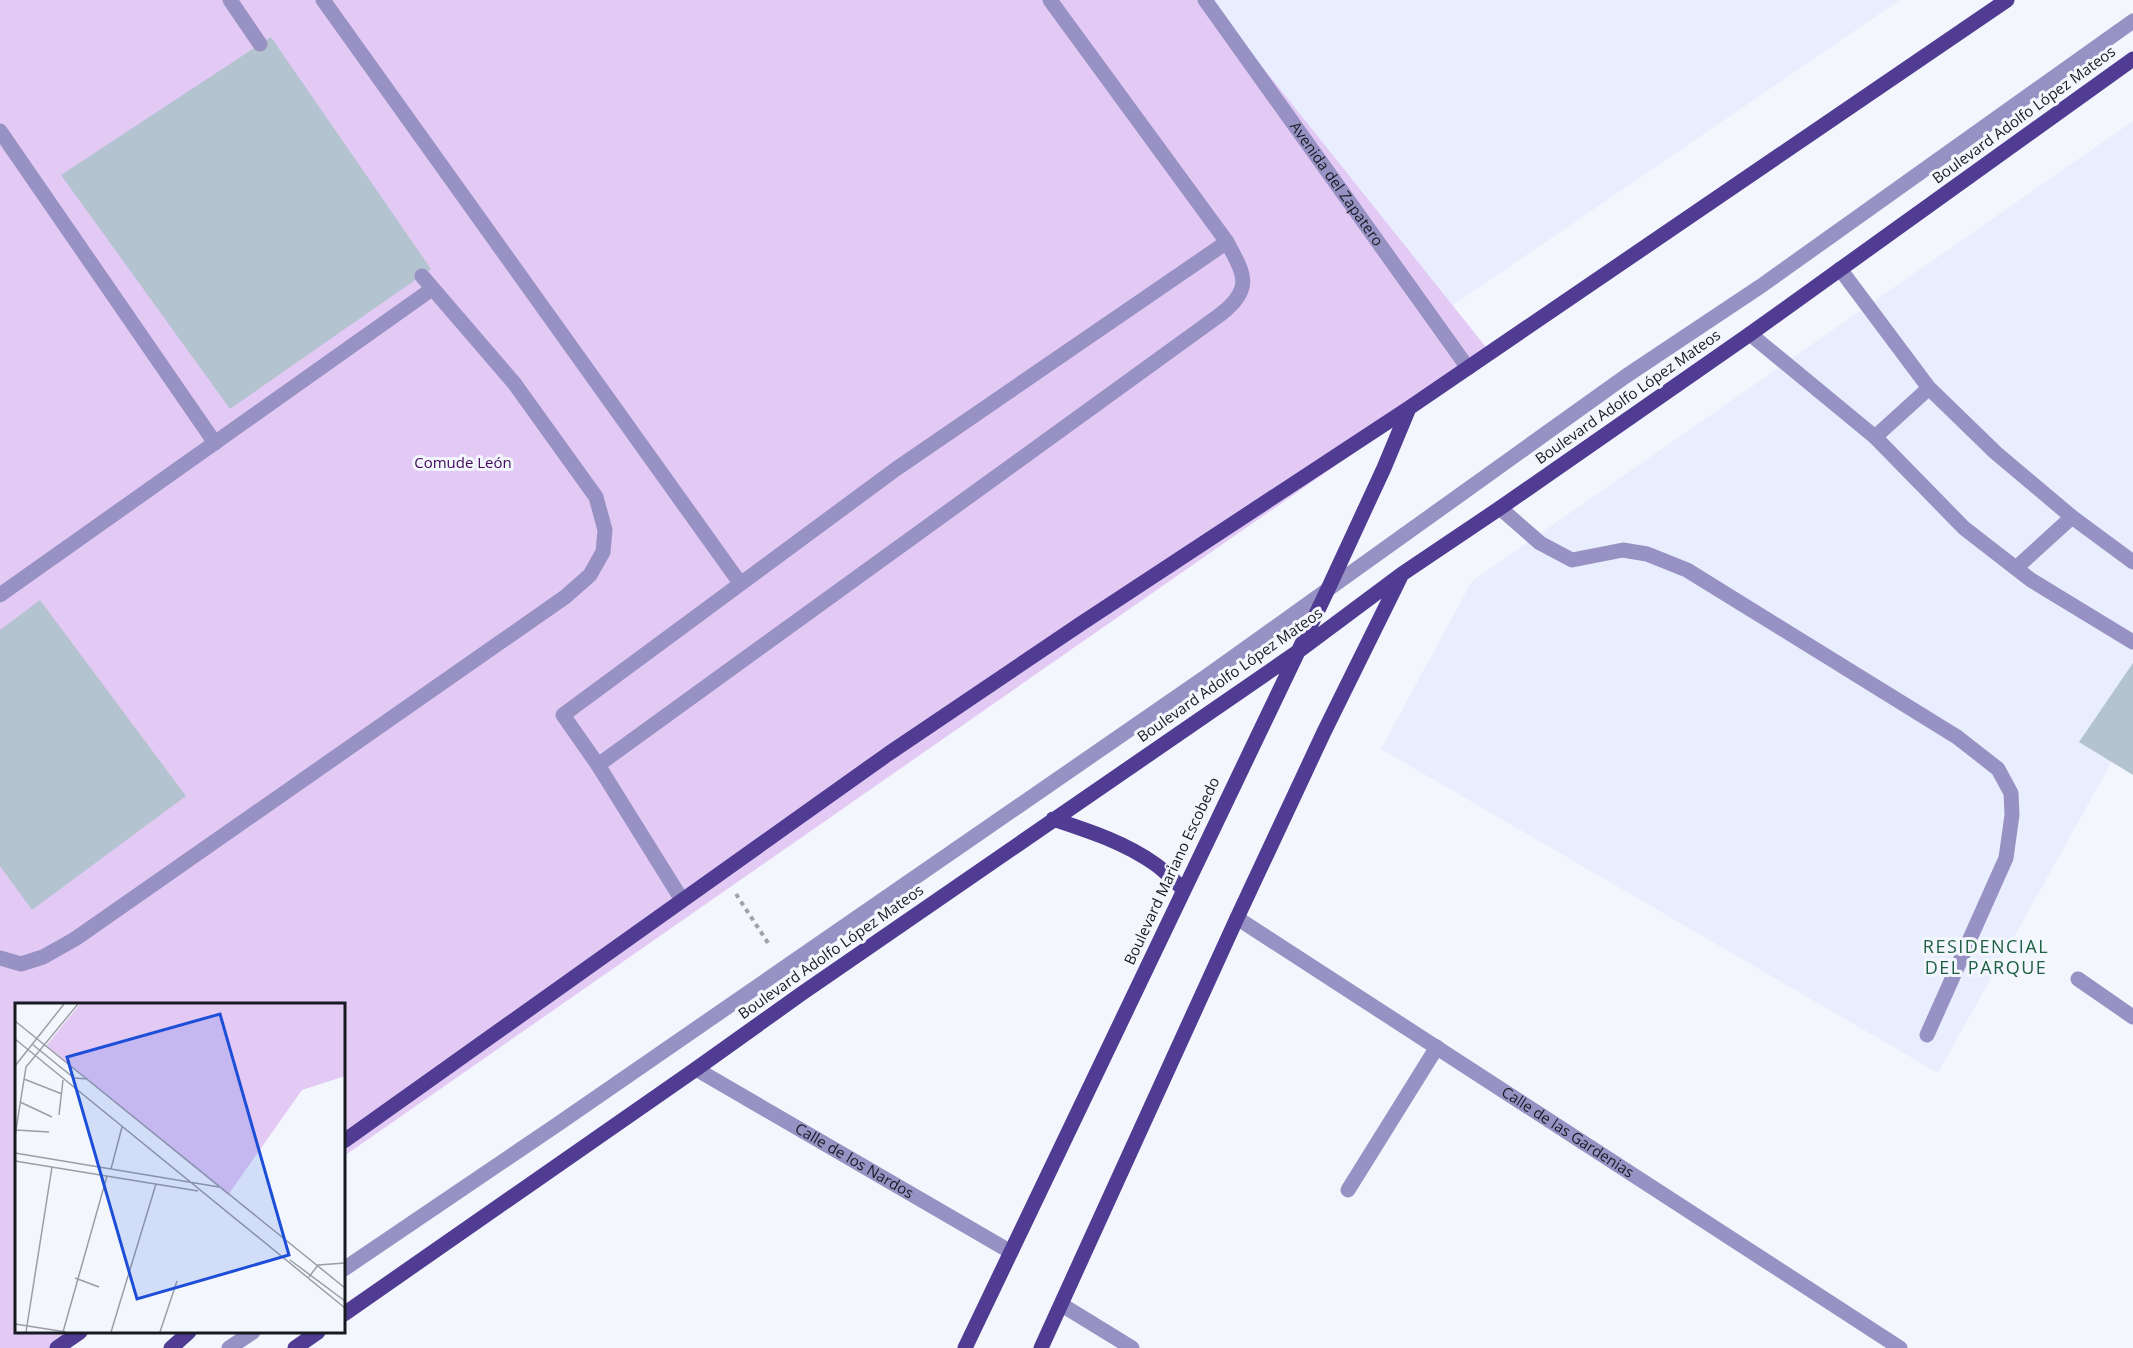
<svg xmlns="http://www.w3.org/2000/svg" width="2133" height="1348" viewBox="0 0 2133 1348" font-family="'Open Sans',sans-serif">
<rect width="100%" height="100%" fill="#f3f6fd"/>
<path fill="#e8eefd" d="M1142 0H1900L1380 355Z
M2133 121V756L2120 747 1938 1073 1381 749 1472 581Z"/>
<path fill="#e3caf5" d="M0 0H1209L1493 356 344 1156V1004H16V1332H92L68 1348H0Z"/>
<path fill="#b4c3d0" d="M271 37 431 269 230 409 61 175Z
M40 600 186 796 32 910 0 866V630Z
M2133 663V775L2079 742Z"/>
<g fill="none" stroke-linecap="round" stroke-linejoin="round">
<path stroke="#9fa2a9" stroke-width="4" stroke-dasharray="4.5 4.5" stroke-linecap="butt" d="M736 894 770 946"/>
<g stroke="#9892c4" stroke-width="15">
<path d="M230 0 260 44"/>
<path d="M323 0 740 583"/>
<path d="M1050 0 1227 242C1244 274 1254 288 1221 314L598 765 563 715 896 469 1227 242"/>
<path id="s1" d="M1205 0 1468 368"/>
<path d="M0 131 215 443"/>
<path d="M1840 269 1929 388 1996 453 2072 517 2133 562"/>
<path d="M1750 334 1875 437 1964 528 2031 580 2133 642"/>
<path d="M1875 437 1929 388"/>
<path d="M1500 508 1540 543 1572 560 1623 550 1647 554 1687 570 1957 737 1998 769 2011 793 2012 815 2006 858 1927 1035"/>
<path d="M2016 568 2072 517"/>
<path d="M0 595 432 289"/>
<path d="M598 765 682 900"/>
<path d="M0 958 21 964 43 957 75 939 565 597 590 575 603 552 605 530 596 497 514 383 422 276"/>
<path d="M1348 1190 1437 1047"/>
<path d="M344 1269 558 1124 1207 676 1626 376 1761 286 2133 21"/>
<path d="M229 1348 253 1332"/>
</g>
<g stroke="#9892c4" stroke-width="15">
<path id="s2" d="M1237 918 1900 1348"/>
<path d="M2078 979 2133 1017"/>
<path id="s3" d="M696 1069 1011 1252"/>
<path d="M1062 1305 1132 1348"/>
</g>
<path stroke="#503d93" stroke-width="15" d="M1053 819C1089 831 1124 842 1155 864 1165 871 1174 881 1183 889
M344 1141 888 754 1082 623 1409 408 2007 0
M344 1314 696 1069 801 994 1296 653 1402 574 1500 508 1750 334 2133 59
M57 1348 80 1332
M171 1348 189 1332
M295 1348 318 1332
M965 1348 1328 589 1384 468 1409 408
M1041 1348 1237 918 1324 732 1401 576"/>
</g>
<g text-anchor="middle" stroke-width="6" stroke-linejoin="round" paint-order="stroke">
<g font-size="15" fill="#171a20" stroke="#f3f6fd">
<text transform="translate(2024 115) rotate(-36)" y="5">Boulevard Adolfo López Mateos</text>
<text dy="5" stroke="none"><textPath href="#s1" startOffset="226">Avenida del Zapatero</textPath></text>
<text transform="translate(1628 397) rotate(-35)" y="5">Boulevard Adolfo López Mateos</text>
<text transform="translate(1230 675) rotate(-35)" y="5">Boulevard Adolfo López Mateos</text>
<text transform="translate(1172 871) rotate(-65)" y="5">Boulevard Mariano Escobedo</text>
<text transform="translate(831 952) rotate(-35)" y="5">Boulevard Adolfo López Mateos</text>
<text dy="5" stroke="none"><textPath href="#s2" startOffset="394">Calle de las Gardenias</textPath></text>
<text dy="5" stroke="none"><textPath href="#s3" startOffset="183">Calle de los Nardos</textPath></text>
</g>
<g font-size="15" fill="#400b59" stroke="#f3f6fd">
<text x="463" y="468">Comude León</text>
</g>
<g font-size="18" letter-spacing="1.5" fill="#1f6044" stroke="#f3f6fd">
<text x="1986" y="953">RESIDENCIAL<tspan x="1986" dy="21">DEL PARQUE</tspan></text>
</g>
</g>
<g transform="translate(15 1003)">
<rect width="330" height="330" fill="#f3f6fd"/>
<path d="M65 1H330V73L287 87 213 192 31 43Z" fill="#e3caf5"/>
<path fill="none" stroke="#9b9ea5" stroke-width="1.5" d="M0 18 330 285M0 36 330 305M17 41 59 75 73 76M0 63 49 1M9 76 47 91M5 99 37 114M44 112 48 77M1 127 34 129M0 133 11 64 63 1M0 150 204 184M0 158 183 188M96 166 107 124M275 257 330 298M294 274 303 262 330 260M60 275 84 284M0 321 51 329M11 329 37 164M48 329 92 173M96 329 141 181M145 329 162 278"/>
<path fill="#1d4ed8" fill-opacity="0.15" stroke="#1d4ed8" stroke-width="3" d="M205 11 274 252 122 296 52 54Z"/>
<rect width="330" height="330" fill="none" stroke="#171a20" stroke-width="3"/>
</g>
</svg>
